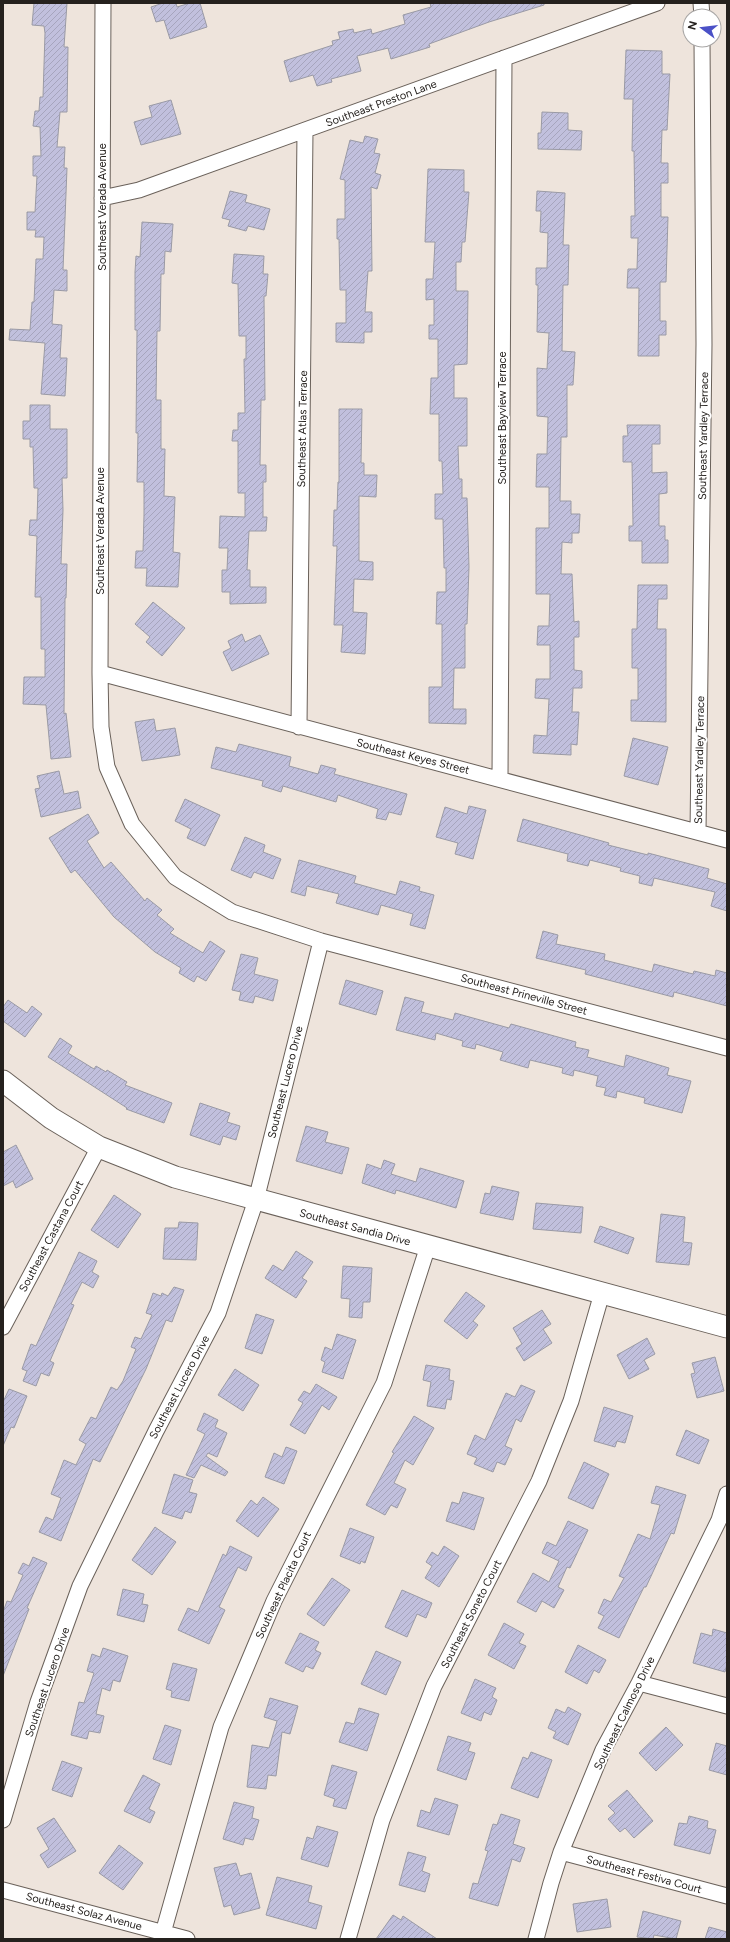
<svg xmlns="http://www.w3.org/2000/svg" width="730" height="1942" viewBox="0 0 730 1942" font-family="Figtree,sans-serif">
<defs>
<pattern id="building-hatch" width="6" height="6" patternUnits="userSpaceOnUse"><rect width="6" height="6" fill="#c1c0dd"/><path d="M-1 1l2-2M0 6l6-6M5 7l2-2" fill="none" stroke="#a6a5bd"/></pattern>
</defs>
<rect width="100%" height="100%" fill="#eee4dc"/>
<path fill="url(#building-hatch)" stroke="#9a9aa5" d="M34 3H67L64 47H68L67 112H60L57 147H65L64 168H67L63 270H67V291L54 290 52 324 62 325 60 358H67L65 396 41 394 45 343 9 340 10 329 30 330 32 302H34L36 259H43L44 237H35L36 230H27V212H35L37 176H33V156H41L40 127 33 126 35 111H39L40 97H43L45 33 44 26 32 25Z
M163 3H176L177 7 190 3H200L207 27 170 39 164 20 156 22 151 7Z
M430 3H544V5L489 22 429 44 430 47 391 59 388 48 357 56 361 71 331 79 332 82 317 86 313 75 290 82 284 61 333 45 332 41 340 39 338 32 353 29 354 33 371 29 372 34 405 24 403 15 431 7Z
M626 50 662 51V74H670L667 130H662L661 163H668V183H661V217H668L666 282H660V321H666V335H659V356H638L639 288H627L628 269H637L638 238H631V216H635L634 151H632L633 99H624Z
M171 100 181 134 141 145 134 122 152 117 149 106Z
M542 112 568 113V130L582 131 581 150 538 149V133H541Z
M365 136 378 139 374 153 380 154 375 173 381 175 377 189 371 187 372 271H368L365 312H372V332H364V343L336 342V323H346V290H340L339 239H337V219H345V180L340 179 350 140 363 143Z
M428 169 464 170V192H469L465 242H462L461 262H456V291H468L467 364 454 365V398H467V446H458L459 479H462V498H467L469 567 467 624H465V668H454L453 709H466V724L429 723V687H442V624H436L437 592H446V568H444L443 519H435V494H443L442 461H439V414H430L431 378H438V339H429V325H434V299L426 300V279H433L435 242H425Z
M230 191 247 195 245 202 270 209 264 230 248 226 246 231 228 226 230 220 222 218Z
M537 191 565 193 563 245H569L568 285H563L562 351 575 352 573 385H567V437H561L560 501H571V514H580L579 533H572V543L562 542 561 574H572L574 622 579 621V637H574V670L582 671V688H573L572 712H579L577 745 571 744V755L533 753 534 735 547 736 549 699 535 698 536 679H550V645H537L538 626H549L550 594H536V528H549V487H536L537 454H547L548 417 537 416V368L547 369 549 333 537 332 538 285H536V268H547L548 233 540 232 541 211H536Z
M142 222 173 224 171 252 165 251 164 274H161L160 331H157L156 400H161V449H165L164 496 175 497 173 552 180 553 178 587 146 586 147 568H135L136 551H143L144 515V482H137L138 433H136L137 330H135V272L136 256 140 257Z
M234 254 264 256 263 274H268L266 296H264L265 400H261L260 465H266V482H263V517H267L266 531H249L247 570H250V587H266V603L230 604V592H222V570H227L228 548H219L220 516 245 517V493H238V441H232L233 430H238V413H245L244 359H246V336H239L238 284 232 283Z
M30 405H50V429H67V478H62L63 510 61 564H67L66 598H65L64 714 66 713 71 757 51 759 46 705 23 704 24 677H45V649H41V597H35L37 536 29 535 30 520H37L38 488H34L33 447H30V439H23V421H30Z
M339 409H362L361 463H364V475H377L376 497 359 496V561L373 562V580L354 579 353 612 367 613 365 654 341 652 343 625H334L337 546H333L334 510H337L338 482H339Z
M627 425H660V444H652V473L667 472V493L659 494V526H665V540H668V563H642V541H629V526H633L632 462H623V436H628Z
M638 585H667V599H658L657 629H666V722L631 721V700H638V668H632V629H637Z
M153 602 185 628 162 656 146 642 150 637 135 624Z
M242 634 245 642 260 635 269 654 232 671 223 652 231 648 228 641Z
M154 719 156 731 175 728 180 755 142 761 135 722Z
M633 738 668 747 658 785 624 776Z
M239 744 291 757 289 766 318 774 321 765 336 769 334 774 407 794 401 815 389 812 386 820 376 818 378 809 338 795 336 802 283 786 281 792 262 786 263 781 211 768 216 747 236 752Z
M59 771 64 794 78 791 81 808 41 817 35 789 40 788 37 776Z
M185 799 220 815 205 846 187 838 191 829 175 821Z
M469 806 486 810 473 859 455 854 458 843 436 837 445 807 467 814Z
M88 814 99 833 87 841 104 868 111 862 145 901 147 898 162 910 157 915 174 929 170 933 203 953 210 941 225 951 206 981 197 976 194 982 179 973 181 968 155 952 114 917 75 870 71 873 49 838Z
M523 819 609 843 608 845 648 855V853L709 869 707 878 727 884V911L711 906 715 892 654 878 652 886 639 883 640 876 620 871 621 868 590 860 588 866 567 861 568 854 517 841Z
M245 837 265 845 263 852 281 859 273 879 254 872 251 878 231 870Z
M299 860 356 876 354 883 396 895 400 881 420 887 419 891 434 895 425 929 410 925 413 914 381 905 378 915 336 903 339 894 307 886 305 896 291 892Z
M543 931 558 935 556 944 605 954 604 960 652 972 654 964 693 974 694 971 715 976 716 970 727 973V1006L674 992 673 997 585 974 586 970 536 958Z
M241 954 258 958 254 974 278 980 273 1001 255 996 253 1003 239 1000 241 992 232 990Z
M346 980 383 991 376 1015 339 1004Z
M405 997 424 1002 421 1012 453 1020 455 1013 509 1028 511 1024 576 1042 575 1047 589 1050 587 1057 624 1067 626 1055 669 1068 667 1075 691 1081 682 1113 644 1103 645 1098 617 1091 616 1098 604 1095 606 1088 596 1086 598 1076 574 1070 573 1076 562 1073 563 1068 530 1060 528 1068 500 1060 503 1052 476 1044 475 1049 462 1046 463 1041 436 1033 435 1040 396 1030Z
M8 1000 27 1013 32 1006 42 1014 25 1037 3 1021V1007Z
M60 1038 72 1046 68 1053 94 1069 96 1066 106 1072 107 1070 127 1082 125 1085 172 1103 164 1123 126 1109 127 1108 48 1057Z
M200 1103 230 1113 227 1122 240 1126 236 1140 223 1136 220 1145 190 1135Z
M306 1126 328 1132 325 1142 349 1148 342 1174 296 1161Z
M16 1145 33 1179 16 1188 13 1181 3 1186V1152Z
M384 1160 395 1164 391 1174 416 1182 420 1168 464 1181 456 1208 396 1190 395 1194 362 1183 367 1164 381 1169Z
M492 1186 519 1192 513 1220 480 1213 485 1193 490 1194Z
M114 1195 141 1214 118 1248 91 1230Z
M536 1203 583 1207 581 1233 533 1229Z
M661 1214 685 1217 683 1242 692 1243 689 1265 656 1262Z
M179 1222 198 1223 196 1260 163 1259 165 1228H178Z
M600 1226 634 1238 628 1254 594 1242Z
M296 1251 313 1262 302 1278 307 1281 296 1298 265 1278 273 1265 283 1271Z
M79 1252 97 1261 92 1272 99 1276 93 1288 82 1282 71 1304 74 1305 50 1361 54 1363 49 1376 41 1373 36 1386 23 1381 27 1371 22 1369 31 1344 36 1346Z
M343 1266 372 1268 370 1302H363L362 1318 349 1317 350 1299 341 1298Z
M174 1287 184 1290 172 1322 166 1320 146 1369 100 1462 93 1459 61 1541 39 1532 46 1517 53 1520 61 1498 51 1494 64 1460 76 1465 86 1444 79 1440 91 1417 96 1419 111 1387 117 1390 123 1381 136 1349 131 1347 135 1337 141 1339 152 1315 146 1313 153 1293 161 1296 162 1293 168 1296Z
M466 1292 485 1306 473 1321 478 1325 467 1339 444 1321Z
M542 1310 551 1324 543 1329 552 1343 524 1361 516 1348 522 1344 513 1328Z
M256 1314 274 1320 262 1354 245 1348Z
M337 1334 356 1340 343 1379 322 1372 325 1362 321 1360 325 1347 332 1350Z
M647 1338 655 1354 644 1360 649 1369 629 1379 617 1355Z
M715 1357 724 1391 697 1398 691 1374 695 1373 692 1363Z
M426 1365 450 1369 449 1380 454 1381 451 1400 447 1399 445 1409 427 1406 431 1382 423 1380Z
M235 1369 259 1385 243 1411 218 1395Z
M316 1384 337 1397 329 1410 322 1405 305 1434 290 1425 303 1403 298 1400 304 1391 310 1394Z
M521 1385 535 1391 521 1422 516 1419 505 1446 512 1449 505 1465 497 1462 493 1472 474 1464 477 1458 467 1454 475 1435 485 1440 506 1393 515 1397Z
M9 1389 27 1396 14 1428 11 1427 3 1446V1402Z
M604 1407 633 1416 625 1443 617 1441 615 1447 594 1441Z
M204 1413 218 1420 215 1427 227 1433 217 1457 208 1453 206 1456 228 1472 225 1476 201 1465 194 1478 186 1475 205 1434 197 1430Z
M414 1416 434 1428 413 1465 405 1460 394 1483 406 1489 397 1508 391 1505 385 1515 366 1505 394 1453 392 1452Z
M686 1430 709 1440 699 1464 676 1455Z
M286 1447 297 1451 284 1484 265 1477 274 1453 282 1457Z
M584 1462 609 1474 593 1509 568 1498Z
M174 1474 193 1480 189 1492 197 1494 191 1513 185 1511 182 1519 162 1513Z
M656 1486 686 1495 674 1534 671 1533 646 1587H644L619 1638 598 1628 604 1616 598 1613 604 1599 611 1602 624 1578 619 1576 638 1534 650 1539 660 1505 651 1503Z
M463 1492 484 1498 474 1530 446 1521 452 1502 459 1504Z
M263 1497 279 1509 258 1537 236 1521 251 1500 257 1505Z
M568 1521 588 1530 570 1568 567 1567 558 1587 564 1590 554 1608 542 1601 536 1612 517 1602 533 1573 549 1582 559 1561 542 1553 547 1542 556 1546Z
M155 1527 176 1542 152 1575 132 1560Z
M350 1528 374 1537 365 1563 361 1561 360 1564 340 1556Z
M230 1546 252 1557 246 1571 238 1567 219 1607 225 1610 209 1644 178 1630 188 1608 198 1612 223 1554 226 1556Z
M444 1546 459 1556 439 1587 425 1578 432 1566 426 1562 432 1552 438 1556Z
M33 1557 47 1563 27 1608 29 1609 3 1676V1612L7 1601 11 1602 23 1575 18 1573 23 1563 29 1566Z
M332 1578 350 1590 324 1626 307 1614Z
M123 1589 144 1594 142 1604 148 1605 144 1622 117 1615Z
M402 1590 432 1603 426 1618 417 1614 407 1637 385 1627Z
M504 1623 524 1634 519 1643 526 1646 514 1669 488 1655Z
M713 1629 727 1633V1664L725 1672 693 1663 701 1633 712 1636Z
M300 1633 319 1642 315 1650 321 1653 313 1669 306 1666 303 1672 285 1663Z
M578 1645 606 1660 599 1673 594 1670 587 1684 565 1672Z
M103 1648 128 1656 120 1682 113 1680 110 1691 102 1688 96 1714 104 1716 100 1733 89 1731 87 1739 71 1735 79 1702 84 1703 94 1673 87 1671 92 1654 100 1657Z
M376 1651 401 1662 386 1695 361 1684Z
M173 1663 197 1669 189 1701 171 1697 172 1691 166 1689Z
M475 1679 496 1688 492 1697 497 1700 491 1715 484 1712 481 1721 461 1713Z
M270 1698 298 1706 290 1734 282 1732 276 1776 268 1775 266 1789 247 1787 252 1745 269 1748 277 1721 264 1717Z
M568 1707 581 1714 568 1745 553 1738 556 1732 548 1728 556 1709 565 1713Z
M359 1708 379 1714 367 1751 339 1742 346 1722 354 1724Z
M165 1725 181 1730 171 1765 153 1759Z
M666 1727 683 1745 656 1771 639 1753Z
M448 1736 471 1743 468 1751 475 1753 466 1780 437 1770Z
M716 1743 727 1746V1775L709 1770Z
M531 1752 552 1760 538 1798 511 1788 523 1757 528 1759Z
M62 1761 82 1768 72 1797 52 1790Z
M332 1765 357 1772 346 1809 333 1806 335 1799 324 1795Z
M143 1775 160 1784 149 1809 155 1812 150 1823 124 1811Z
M627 1790 653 1821 634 1838 625 1828 620 1832 608 1819 615 1813 608 1806Z
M435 1798 458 1805 449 1835 417 1826 421 1810 430 1813Z
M234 1802 254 1807 252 1818 259 1820 253 1840 245 1838 243 1845 223 1839Z
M501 1814 520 1820 513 1844 525 1848 520 1862 512 1859 498 1906 469 1898 473 1883 478 1884 488 1851 485 1850 493 1824 497 1825Z
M689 1816 708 1821 707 1828 716 1830 710 1854 674 1845 679 1823 687 1824Z
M54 1818 76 1851 48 1868 40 1855 49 1849 37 1828Z
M317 1826 338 1832 328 1867 301 1859 307 1837 313 1839Z
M119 1845 143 1863 123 1890 99 1873Z
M408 1852 426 1857 422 1871 430 1874 425 1892 399 1885Z
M236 1863 240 1876 251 1873 260 1908 234 1915 231 1905 224 1907 214 1868Z
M277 1877 312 1886 308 1902 322 1906 316 1929 266 1915Z
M607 1899 611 1927 577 1932 573 1904Z
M643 1911 681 1921 676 1939 654 1935 653 1939 637 1937Z
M393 1915 401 1920 403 1916 437 1939H376Z
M709 1927 727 1932V1939H705Z"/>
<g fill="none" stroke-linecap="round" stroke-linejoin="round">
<g stroke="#6a615a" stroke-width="17">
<path id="street" d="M103 3 100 673 101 727 107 767 132 824 175 877 232 912 321 941 727 1048
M701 3 702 16
M102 198 139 190 657 3
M100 673 727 840
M299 727 305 131
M500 778 504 58
M698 832 704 344 702 40
M3 1327 99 1147
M639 1683 727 1706
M3 1820 38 1702 80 1586 156 1431 218 1313 256 1200 321 941
M561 1852 727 1896
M3 1890 187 1939
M163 1933 221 1727 274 1601 384 1383 428 1246
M348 1939 382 1820 434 1686 539 1481 571 1401 602 1293
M536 1939 551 1883 561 1852 603 1750 639 1683 719 1520 727 1494"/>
</g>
<g stroke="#6a615a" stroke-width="23">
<path id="secondary" d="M3 1081 51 1118 99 1147 175 1177 727 1327"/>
</g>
<use href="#street" stroke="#fff" stroke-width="15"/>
<use href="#secondary" stroke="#fff" stroke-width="21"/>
</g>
<g text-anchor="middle" stroke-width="4" stroke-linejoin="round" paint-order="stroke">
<g font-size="11" fill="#25211e" stroke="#fff">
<text transform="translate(381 103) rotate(-20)" y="4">Southeast Preston Lane</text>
<text transform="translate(102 207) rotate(-90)" y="4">Southeast Verada Avenue</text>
<text transform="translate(502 418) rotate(-90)" y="4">Southeast Bayview Terrace</text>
<text transform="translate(302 429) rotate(-89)" y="4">Southeast Atlas Terrace</text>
<text transform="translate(703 436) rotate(-89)" y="4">Southeast Yardley Terrace</text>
<text transform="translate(100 531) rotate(-90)" y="4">Southeast Verada Avenue</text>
<text transform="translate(413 756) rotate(14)" y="4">Southeast Keyes Street</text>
<text transform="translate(699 760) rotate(-89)" y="4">Southeast Yardley Terrace</text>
<text transform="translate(524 994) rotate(15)" y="4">Southeast Prineville Street</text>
<text transform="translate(285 1082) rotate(-76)" y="4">Southeast Lucero Drive</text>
<text transform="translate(355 1227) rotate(15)" y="4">Southeast Sandia Drive</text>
<text transform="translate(51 1236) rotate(-62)" y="4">Southeast Castana Court</text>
<text transform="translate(179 1387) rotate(-62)" y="4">Southeast Lucero Drive</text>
<text transform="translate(283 1585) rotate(-65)" y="4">Southeast Placita Court</text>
<text transform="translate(471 1614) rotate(-63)" y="4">Southeast Soneto Court</text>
<text transform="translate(47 1682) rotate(-71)" y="4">Southeast Lucero Drive</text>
<text transform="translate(624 1713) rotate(-64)" y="4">Southeast Calmoso Drive</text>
<text transform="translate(644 1874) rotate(15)" y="4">Southeast Festiva Court</text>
<text transform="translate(84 1911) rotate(15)" y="4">Southeast Solaz Avenue</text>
</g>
</g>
<rect width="730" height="1942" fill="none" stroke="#25211e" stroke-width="8"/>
<g transform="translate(702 28) rotate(285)"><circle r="19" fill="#ffffff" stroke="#a8a6a5"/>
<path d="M0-3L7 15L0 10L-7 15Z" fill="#4b51c7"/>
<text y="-6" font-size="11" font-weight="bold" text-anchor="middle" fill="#25211e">N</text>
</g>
</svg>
